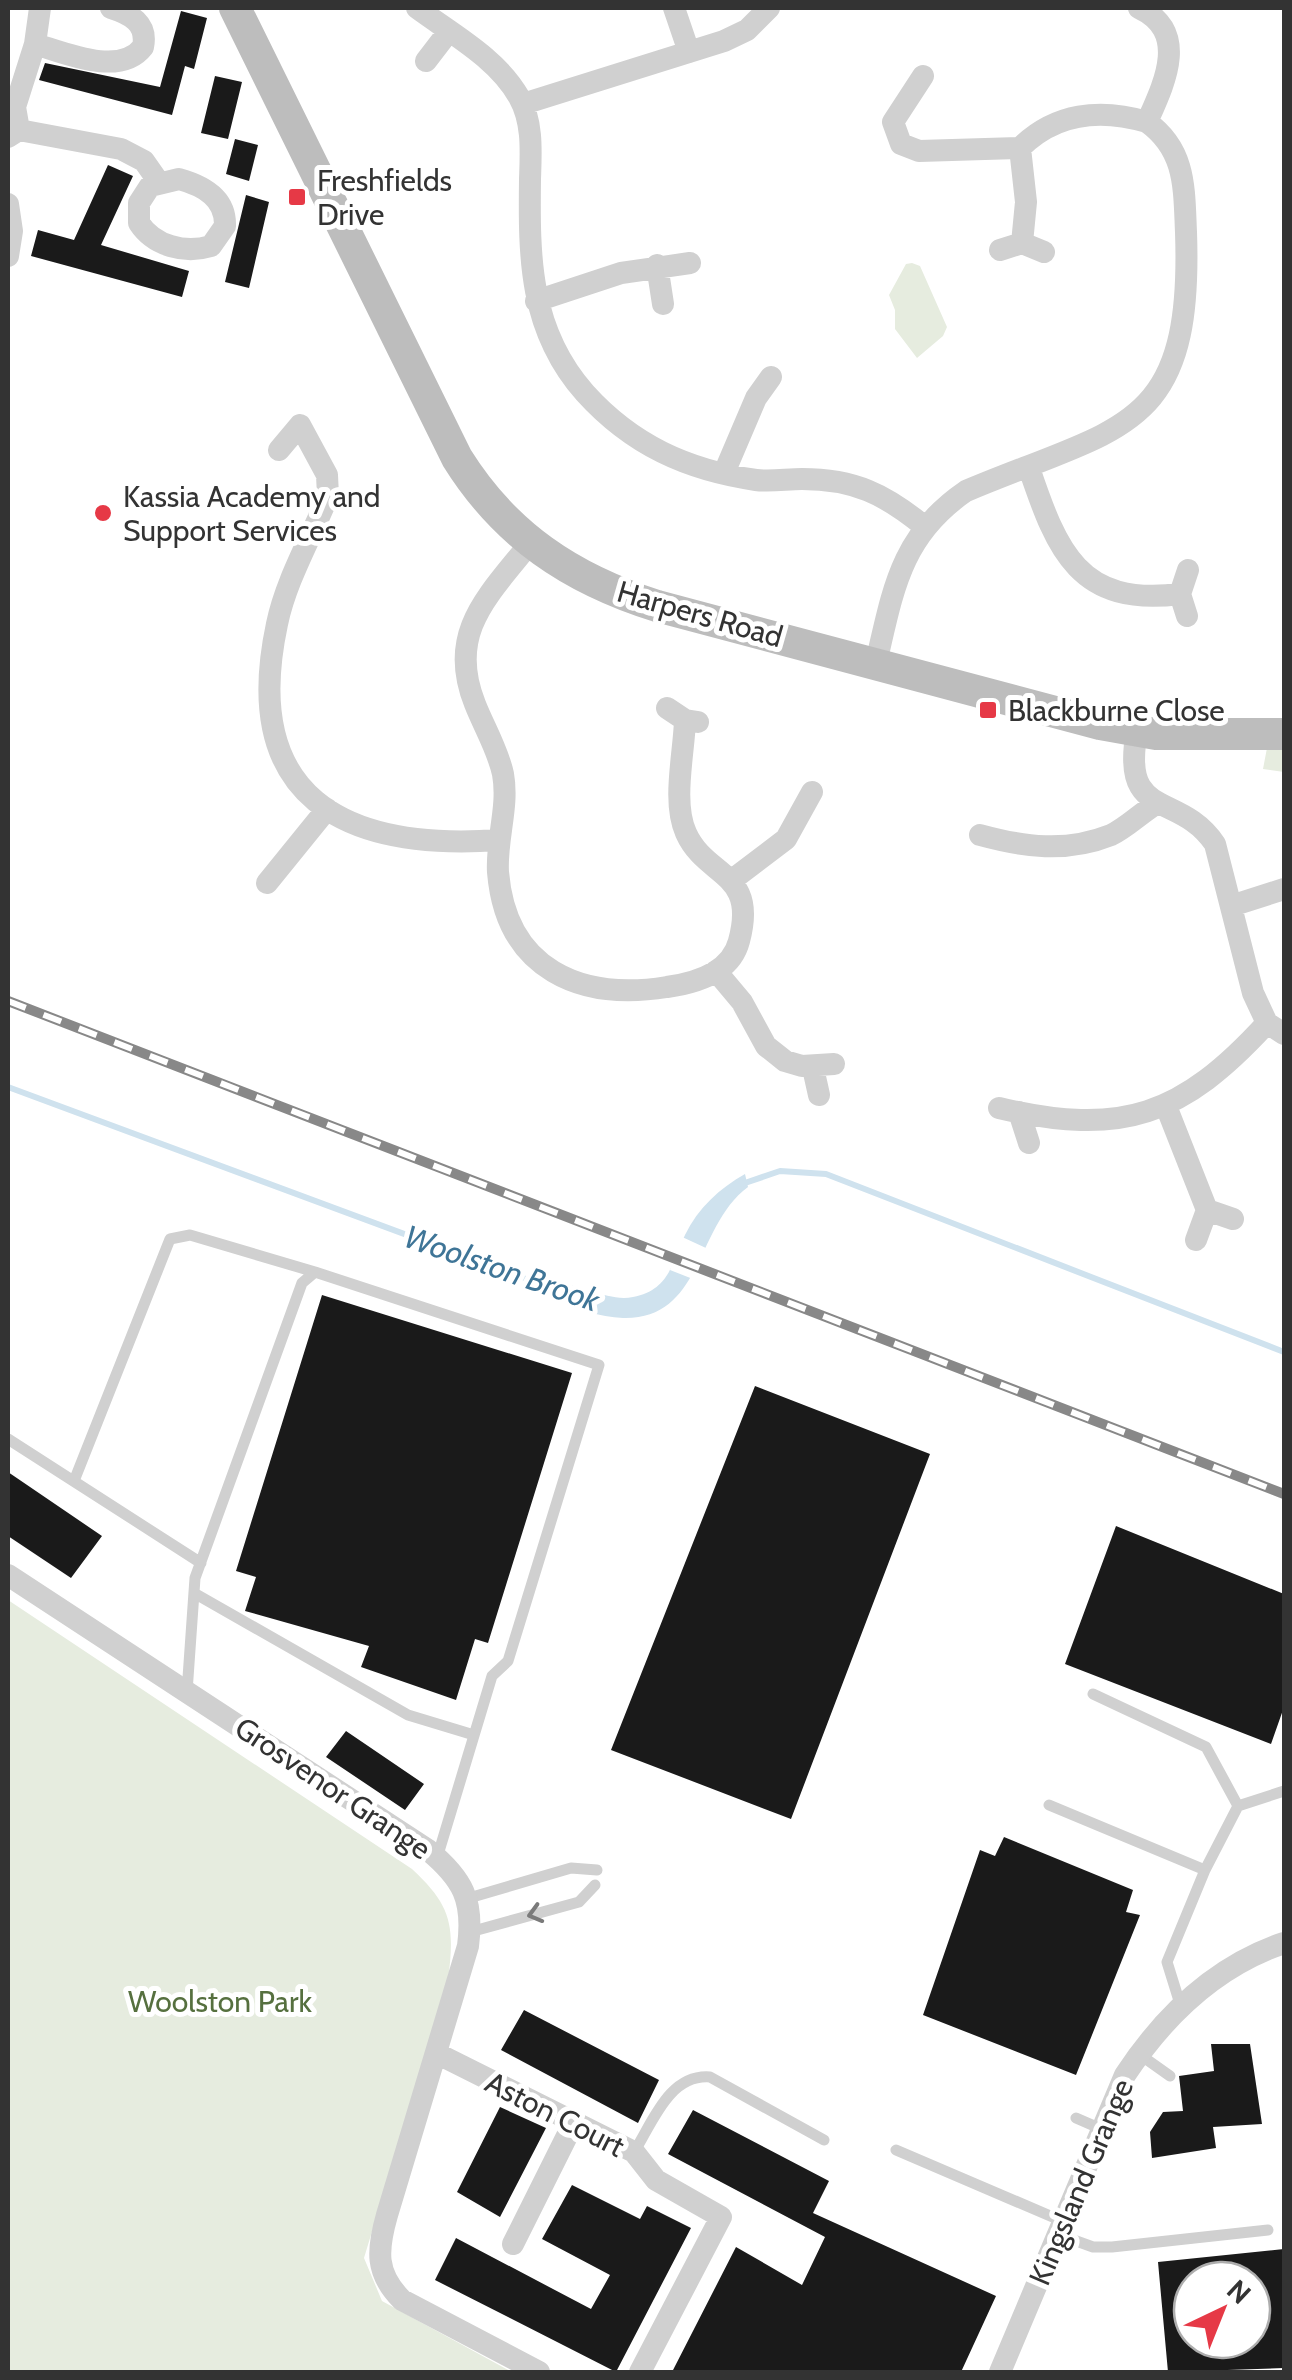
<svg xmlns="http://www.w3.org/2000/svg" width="1292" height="2380" font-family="Cabin,sans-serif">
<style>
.green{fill:#e6ecdf}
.water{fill:#cfe2ee}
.pier{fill:#fff}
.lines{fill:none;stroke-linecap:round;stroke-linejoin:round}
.stream{stroke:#cfe2ee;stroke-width:6}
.building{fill:#1a1a1a;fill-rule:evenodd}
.lane{stroke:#d0d0d0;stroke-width:11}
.street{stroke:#d0d0d0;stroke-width:22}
.secondary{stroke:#bdbdbd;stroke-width:32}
.rail-casing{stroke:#888;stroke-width:10}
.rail{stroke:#fff;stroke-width:6;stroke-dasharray:19;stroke-linecap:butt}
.oneway{stroke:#7a7a7a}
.poi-dot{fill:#e63946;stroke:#fff;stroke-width:4}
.labels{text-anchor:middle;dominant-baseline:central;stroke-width:10;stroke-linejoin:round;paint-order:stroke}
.poi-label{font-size:30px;fill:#333;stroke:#fff;text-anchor:start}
.street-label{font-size:30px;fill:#333;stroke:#fff}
.park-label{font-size:30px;fill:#56703f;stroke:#fff}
.water-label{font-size:32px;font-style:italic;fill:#3f7597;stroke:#fff}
</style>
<rect width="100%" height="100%" fill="#fff"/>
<path class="green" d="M912,263L920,266L947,327L943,336L917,358L895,329V310L889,295L906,264Z
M1267,748H1284V772L1263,769Z
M8,1600L412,1869C452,1906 455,1926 448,1980L364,2258L382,2301L512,2372H8Z"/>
<path class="water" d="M745,1174L748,1187C695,1226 703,1320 623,1318C599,1317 577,1310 558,1295L557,1284C584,1284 608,1302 633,1297C670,1290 672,1262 685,1235C698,1208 720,1188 745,1174Z"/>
<path class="pier" d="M680,1236L706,1248L698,1281L670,1270Z"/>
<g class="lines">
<path class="stream" d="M8,1087L566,1294
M742,1184L780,1171L826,1174L1284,1352"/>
</g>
<path class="building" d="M181,11L207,18L194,69L185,66L172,115L39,80L45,63L160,87Z
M215,76L242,82L228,139L201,133Z
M235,139L258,145L249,181L226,174Z
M108,165L133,176L101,245L189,271L182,297L31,256L38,230L74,240Z
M246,195L269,202L249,288L225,282Z
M322,1295L572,1373L488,1643L475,1639L456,1700L361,1667L369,1646L245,1611L256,1577L236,1571Z
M755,1386L930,1454L791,1819L611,1750Z
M8,1472L102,1536L71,1578L8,1536Z
M1116,1526L1284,1594V1707L1271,1744L1065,1664Z
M346,1731L424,1784L405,1810L326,1757Z
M1004,1837L1133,1890L1126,1912L1140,1915L1076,2075L923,2015L980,1850L995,1856Z
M524,2010L659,2080L638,2123L501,2050Z
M1211,2044H1250L1262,2124L1213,2127L1216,2148L1152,2158L1150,2132L1163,2112L1183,2111L1179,2076L1214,2071Z
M500,2107L546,2128L500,2217L457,2192Z
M693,2110L829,2181L813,2213L996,2296L961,2372H672L736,2247L802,2285L825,2237L668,2154Z
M572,2185L640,2219L647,2206L691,2228L616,2372L435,2280L456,2238L591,2309L610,2275L542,2239Z
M1284,2249V2368L1168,2372L1158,2262ZM1192,2280H1252V2340H1192Z"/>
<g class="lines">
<path class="lane" d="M8,1439L201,1563
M74,1481L170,1239L190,1235L315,1272
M194,1593L408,1715L474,1735
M187,1692L195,1578L302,1283L315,1272L599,1365L508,1661L492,1676L437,1858
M1093,1694L1206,1747L1238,1806L1205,1870
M1049,1805L1205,1870L1167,1962L1181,2007
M1238,1806L1284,1791
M469,1898L571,1868L597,1870
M470,1932L579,1902L595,1885
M1139,2054L1170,2076
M1076,2118L1099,2128
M896,2150L1062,2221
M634,2152C653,2122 669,2074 710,2077L824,2140
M1057,2234L1093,2247H1112L1268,2230"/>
<path class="street" d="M417,8C452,34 497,58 519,97C533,122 531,151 530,179C529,257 529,330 585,393C632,445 687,470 756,480C771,482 787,479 802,479C854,479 885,494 925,527
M674,8L689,52
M35,44C65,53 120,77 143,47C148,23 130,14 111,8
M426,61L449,31
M923,76L893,122L901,144L919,151L1020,148
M523,104L724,41L747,30L769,8
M19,130L121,149L144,161L158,181
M8,137L19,130L15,107L35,44L40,8
M179,179C204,186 226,198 225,226L211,246C185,254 154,246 139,223V203L150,186Z
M8,204L12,231L8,256
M1022,243L1026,202L1020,148C1055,113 1100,108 1147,122
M1000,250L1022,243L1044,252
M657,265L663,304
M536,301L621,273L690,263
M279,450L300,425L327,475L328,496C311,538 286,580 277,624C240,797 343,851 499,840
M1029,468C1057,551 1079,607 1180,594
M724,473L756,398L771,377
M530,543C489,595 446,632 475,704C484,727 498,750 503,774C509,807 496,839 498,872C506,970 581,1001 667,987C696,983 731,972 739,941C758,871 706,878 686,833C672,802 684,754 685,720
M1187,616L1180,594L1188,570
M876,663C893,591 900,536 966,491C1122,425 1193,433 1186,232C1184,188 1186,150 1147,122C1164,84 1190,32 1139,8
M667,708L685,720L698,722
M1137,731C1120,822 1179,790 1215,844L1253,993L1267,1023L1284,1034
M980,835C1024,847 1066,853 1111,835C1126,828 1141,813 1156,804
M732,880L786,839L812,792
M267,883L327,809
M1231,906L1284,889
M716,971L742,1002L766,1046L785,1061L802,1066L834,1064
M813,1068L819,1095
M1166,1106L1207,1210L1196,1240
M999,1108C1122,1137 1182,1116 1267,1023
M1019,1112L1029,1143
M1207,1210L1233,1219
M8,1575L428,1850C463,1879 474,1900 468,1946L387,2215C377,2250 375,2273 402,2300L539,2372
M436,2053L634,2152L656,2180L721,2217L640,2372
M513,2244L573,2124
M1000,2372L1125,2075C1164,2016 1216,1966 1284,1943"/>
<path class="secondary" d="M235,8L457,458C505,535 571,579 657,606L1100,724L1156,734H1284"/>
<defs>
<path id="rail" d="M8,1001L1284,1494"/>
</defs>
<use href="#rail" class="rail-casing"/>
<use href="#rail" class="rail"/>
</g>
<defs><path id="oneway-chevron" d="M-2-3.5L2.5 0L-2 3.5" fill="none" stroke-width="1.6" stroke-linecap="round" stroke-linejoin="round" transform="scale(2.5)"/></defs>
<use class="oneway" href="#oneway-chevron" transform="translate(535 1914) rotate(164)"/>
<g class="poi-dot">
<rect x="287" y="187" width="20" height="20" rx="5"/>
<circle cx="103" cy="513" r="10"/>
<rect x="978" y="700" width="20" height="20" rx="5"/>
</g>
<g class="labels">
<g class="poi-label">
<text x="317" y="180">Freshfields<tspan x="317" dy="34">Drive</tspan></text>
<text x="123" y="496">Kassia Academy and<tspan x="123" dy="34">Support Services</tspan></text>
<text x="1008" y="710">Blackburne Close</text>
</g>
<g class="street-label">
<text transform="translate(700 614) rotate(16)">Harpers Road</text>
<text transform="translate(333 1788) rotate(34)">Grosvenor Grange</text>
<text transform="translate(555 2114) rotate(27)">Aston Court</text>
<text transform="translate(1081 2182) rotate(-67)">Kingsland Grange</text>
</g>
<g class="park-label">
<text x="220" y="2001">Woolston Park</text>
</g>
<g class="water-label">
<text transform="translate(502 1268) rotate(19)">Woolston Brook</text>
</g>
</g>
<rect width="1292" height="2380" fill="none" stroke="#333333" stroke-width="20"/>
<g transform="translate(1222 2310) rotate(43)"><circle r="48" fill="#ffffff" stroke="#adadad" stroke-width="2.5"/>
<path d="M0-8L18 38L0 25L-18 38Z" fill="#e63946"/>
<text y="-15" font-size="28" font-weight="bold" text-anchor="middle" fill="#333333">N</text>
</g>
</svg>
